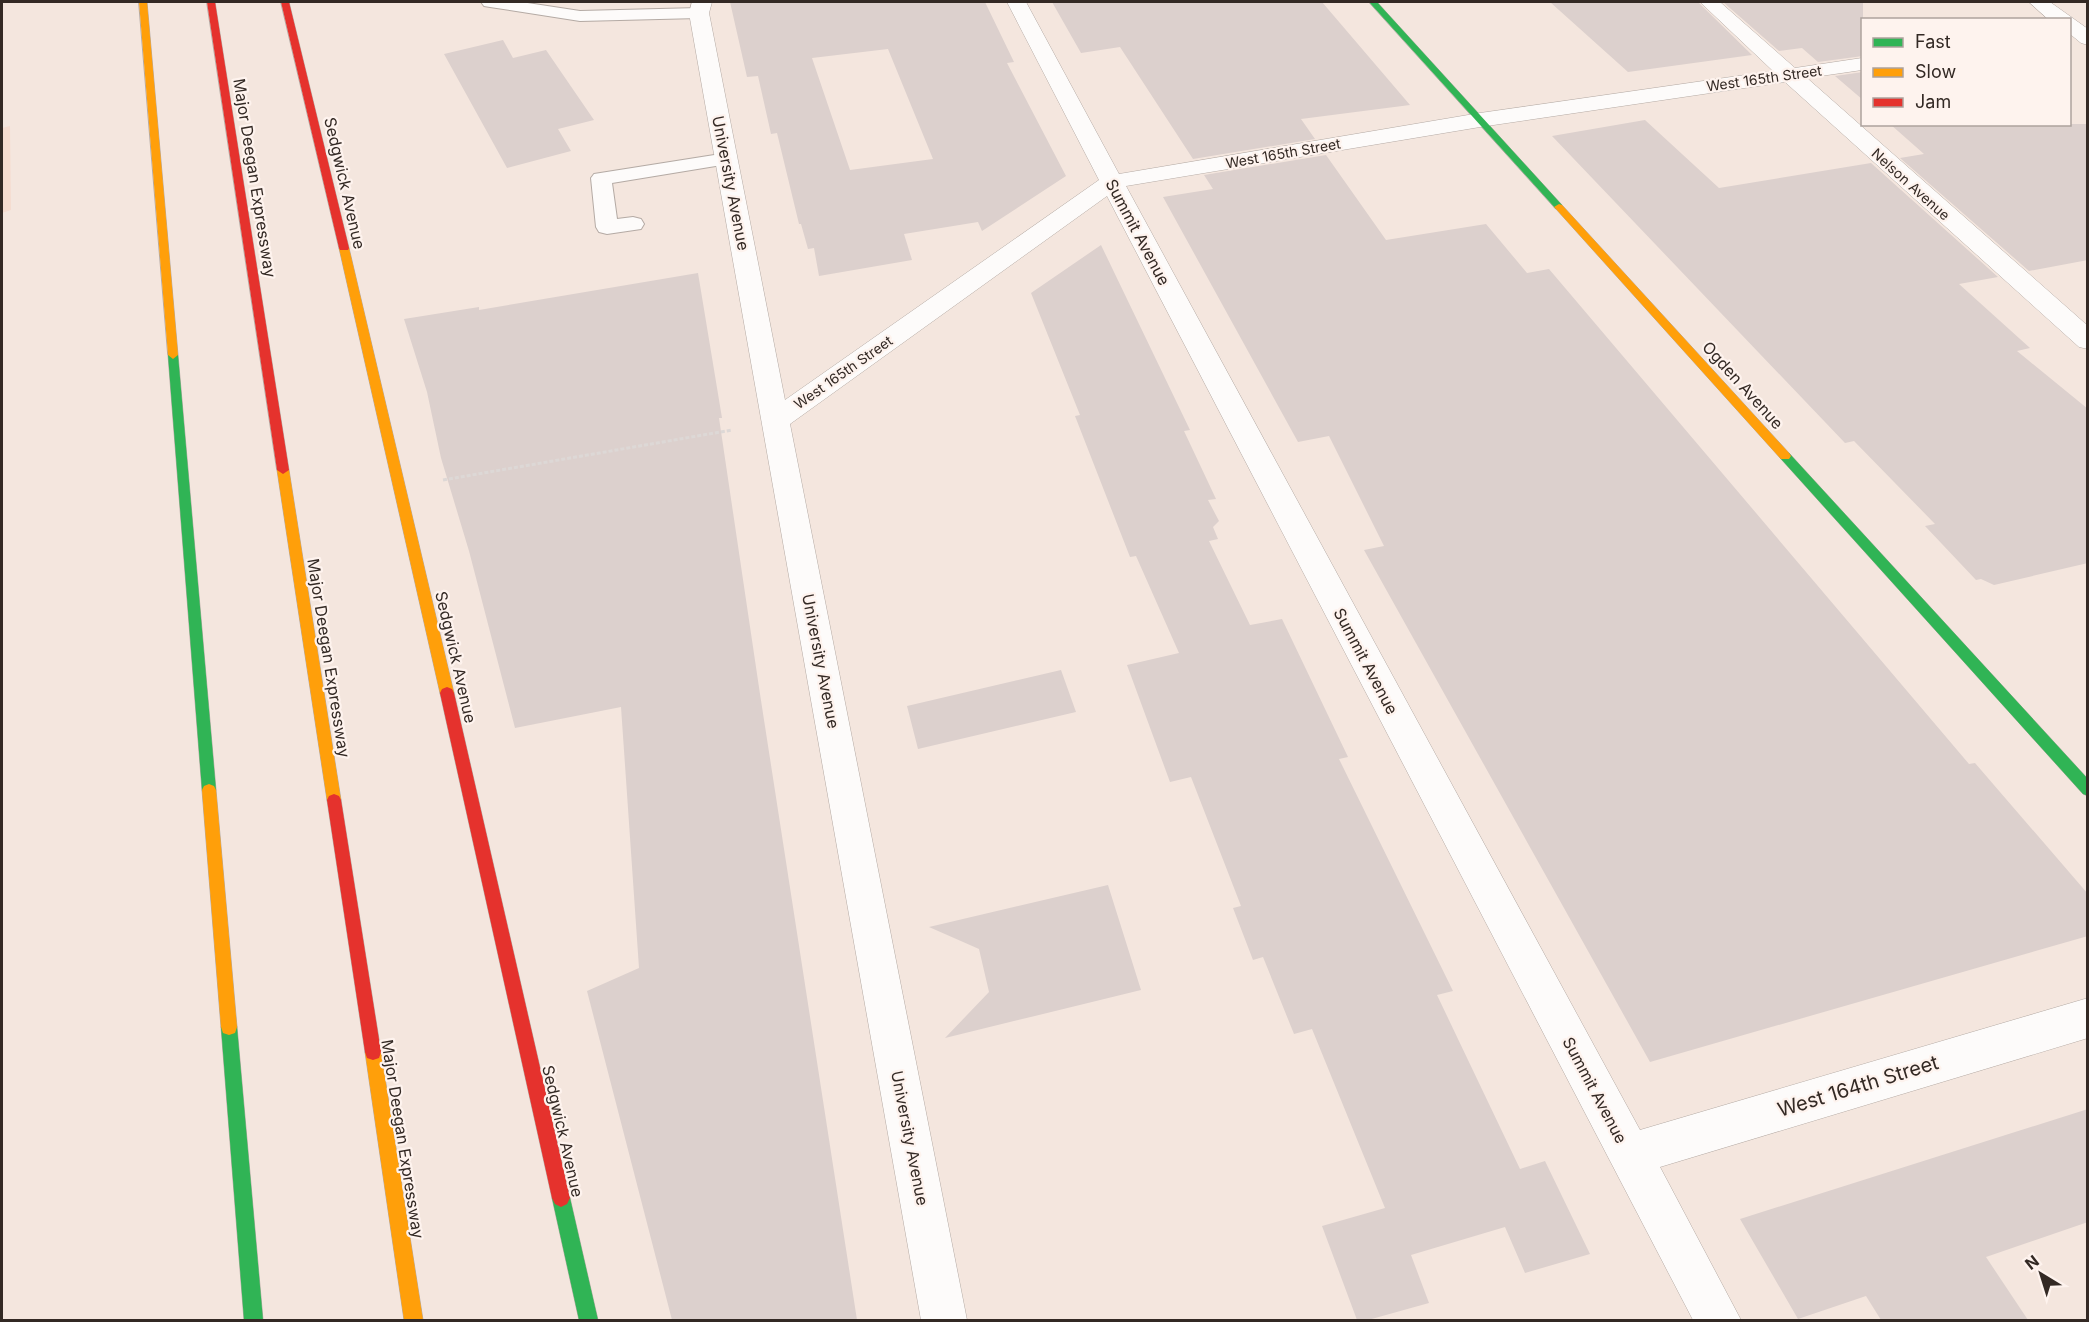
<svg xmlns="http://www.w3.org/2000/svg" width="2089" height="1322" font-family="Inter,sans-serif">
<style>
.built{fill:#f5dcd0}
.building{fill:#dcd0cd;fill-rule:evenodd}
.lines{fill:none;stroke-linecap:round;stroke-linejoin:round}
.lane-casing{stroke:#b4aaa4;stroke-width:2}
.street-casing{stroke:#b4aaa4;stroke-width:1}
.fast-casing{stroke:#b4aaa4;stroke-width:1}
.slow-casing{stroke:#b4aaa4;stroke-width:1}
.jam-casing{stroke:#b4aaa4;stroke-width:1}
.path{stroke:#ddd8d6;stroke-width:3;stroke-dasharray:4 2;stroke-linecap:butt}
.lane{fill:#fdfbfa;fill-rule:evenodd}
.street{fill:#fdfbfa;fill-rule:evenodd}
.fast{fill:#30b455;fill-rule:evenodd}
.slow{fill:#ff9f0a;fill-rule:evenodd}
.jam{fill:#e5322d;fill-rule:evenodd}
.labels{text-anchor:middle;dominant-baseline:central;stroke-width:4.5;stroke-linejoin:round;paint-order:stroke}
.far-street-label{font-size:14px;fill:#332924;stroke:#fef3ee}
.street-label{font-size:16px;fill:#332924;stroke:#fef3ee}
.near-street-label{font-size:20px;fill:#332924;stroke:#fef3ee}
</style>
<rect width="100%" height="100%" fill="#f4e6de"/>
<path class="built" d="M10,126L11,210L2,213V128Z"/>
<path class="building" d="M730,2H985L1014,62L1007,63L1066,176L982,231L978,222L904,234L912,260L819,276L814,248L808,249L801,224H799L777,133L771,134L758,76L747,77ZM888,49L933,159L850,170L812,58Z
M1052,2H1322L1410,105L1301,119L1315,139L1193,159L1120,47L1081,53Z
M1550,2H1698L1752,55L1628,72Z
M1723,2H1863V56L1818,62L1802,48L1779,51Z
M503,40L513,58L546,50L594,120L558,129L571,151L507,168L444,54Z
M1863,72V100L1835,76Z
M1645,120L1719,188L1871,163L1998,277L1959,284L2030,348L2017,351L2088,409V563L1994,585L1981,579L1976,580L1925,526L1935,524L1854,441L1845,443L1552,136Z
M1890,124H2088V260L2029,271L1900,158L1924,154Z
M1326,155L1386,240L1486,224L1527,273L1549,269L1969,764L1975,763L2088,894V936L1650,1062L1364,550L1384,546L1329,436L1298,442L1163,197L1213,189L1204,175Z
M1101,245L1190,430L1184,431L1216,499L1208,500L1219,521L1213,527L1218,539L1209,541L1250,625L1282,619L1348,757L1339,759L1453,991L1437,995L1520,1169L1545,1161L1590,1254L1525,1273L1505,1227L1411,1255L1429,1303L1368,1320H1357L1322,1226L1385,1208L1312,1029L1294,1034L1263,957L1253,960L1233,908L1241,906L1191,777L1170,782L1127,665L1179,653L1136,556L1130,557L1075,416L1080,415L1031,293Z
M698,273L722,418H719L760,694L857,1320H672L587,991L639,968L621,707L515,728L469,551L441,458L427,392L404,319L479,307V310Z
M1061,670L1076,712L918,749L907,706Z
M1108,885L1141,990L945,1038L989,992L979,949L929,927Z
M2088,1109V1222L1986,1257L2028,1320H1881L1866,1296L1798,1319L1740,1219Z"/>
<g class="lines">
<defs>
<path id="lane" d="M481,2H521L580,11L699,8L705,9L708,13L705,17L699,18L580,21L490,7L484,6Z
M727,153L734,155L737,159L734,163L612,183L617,219L633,217L641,219L644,224L641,229L607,234L599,232L596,227L591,178L594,174Z"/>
<path id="street" d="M692,2H712L709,13L785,400L1099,180L1007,2H1026L1119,174L1480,113L1773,71L1700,2H1720L1795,68L1862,58V70L1807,78L2088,326V349L2079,347L1785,82L1480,127L1126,186L1640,1130L2088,998V1038L1660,1167L1741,1320H1693L1107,196L790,424L967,1320H921L689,13Z
M2029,2H2050L2088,29V45L2081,43L2070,34V20H2049Z"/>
<path id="fast" d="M1369,2H1377L1562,205V209H1556Z
M173,351L178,355L216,790L214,794L209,796L204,794L202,790L168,355Z
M1785,452L1789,453L2088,779V796L2083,794L1781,459L1779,456L1781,453Z
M229,1019L235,1021L237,1027L263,1320H244L221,1027L223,1021Z
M561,1189L567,1192L570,1198L598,1320H579L552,1198L555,1192Z"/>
<path id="slow" d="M139,2H147L178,355L173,359L168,355Z
M1559,204L1562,205L1789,453L1791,456L1789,459H1781L1556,209L1554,207Z
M344,245L349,248L454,693L452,697H442L440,693L339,248Z
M283,466L289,470L341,800L339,804L334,806L329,804L327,800L277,470Z
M209,784L214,786L216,790L237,1027L235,1033L229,1035L223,1033L221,1027L202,790L204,786Z
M373,1044L379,1046L381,1052L423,1320H404L365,1052L367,1046Z"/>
<path id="jam" d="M207,2H215L289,470L283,474L277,470Z
M281,2H289L349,248L348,250H340L339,248Z
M447,687L452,689L454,693L570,1198L567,1204L561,1207L555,1204L552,1198L440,693L442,689Z
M334,794L339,796L341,800L381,1052L379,1058L373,1060L367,1058L365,1052L327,800L329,796Z"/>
</defs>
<use href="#lane" class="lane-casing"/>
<use href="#street" class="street-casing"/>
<use href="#fast" class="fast-casing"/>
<use href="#slow" class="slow-casing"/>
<use href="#jam" class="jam-casing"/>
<path class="path" d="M443,480L732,430"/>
<use href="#lane" class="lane"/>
<use href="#street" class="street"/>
<use href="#fast" class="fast"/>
<use href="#slow" class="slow"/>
<use href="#jam" class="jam"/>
</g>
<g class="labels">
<g class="far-street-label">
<text transform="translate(1764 78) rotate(-8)">West 165th Street</text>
<text transform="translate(1283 153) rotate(-10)">West 165th Street</text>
<text transform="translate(1911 184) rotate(42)">Nelson Avenue</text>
<text transform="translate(843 372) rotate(-35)">West 165th Street</text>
</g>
<g class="street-label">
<text transform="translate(255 178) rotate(81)">Major Deegan Expressway</text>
<text transform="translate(345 183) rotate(77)">Sedgwick Avenue</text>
<text transform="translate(731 183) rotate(79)">University Avenue</text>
<text transform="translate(1138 232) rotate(62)">Summit Avenue</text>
<text transform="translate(1743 385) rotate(48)">Ogden Avenue</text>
<text transform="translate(456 657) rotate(77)">Sedgwick Avenue</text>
<text transform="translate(329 658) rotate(81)">Major Deegan Expressway</text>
<text transform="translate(821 661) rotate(79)">University Avenue</text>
<text transform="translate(1366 661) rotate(62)">Summit Avenue</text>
<text transform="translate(1595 1090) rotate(62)">Summit Avenue</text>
<text transform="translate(563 1131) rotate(77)">Sedgwick Avenue</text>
<text transform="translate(910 1138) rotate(79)">University Avenue</text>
<text transform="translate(403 1139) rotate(81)">Major Deegan Expressway</text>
</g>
<g class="near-street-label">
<text transform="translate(1858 1086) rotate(-17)">West 164th Street</text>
</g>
</g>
<rect width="2089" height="1322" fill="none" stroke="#332924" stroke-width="6"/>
<rect x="1861" y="18" width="210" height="108" fill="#fef3ee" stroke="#ada29d" stroke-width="1.5"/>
<rect x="1873" y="38" width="30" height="9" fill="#30b455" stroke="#ada29d" stroke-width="1.5"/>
<text x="1915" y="48" font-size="18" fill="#332924">Fast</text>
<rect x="1873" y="68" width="30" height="9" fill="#ff9f0a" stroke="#ada29d" stroke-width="1.5"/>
<text x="1915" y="78" font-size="18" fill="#332924">Slow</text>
<rect x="1873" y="98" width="30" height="9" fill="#e5322d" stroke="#ada29d" stroke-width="1.5"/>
<text x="1915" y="108" font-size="18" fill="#332924">Jam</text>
<g transform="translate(2041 1274) rotate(322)" stroke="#fef3ee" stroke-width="4.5" paint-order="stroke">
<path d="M0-4.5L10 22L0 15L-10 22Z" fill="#332924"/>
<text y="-9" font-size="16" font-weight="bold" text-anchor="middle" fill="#332924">N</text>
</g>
</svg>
